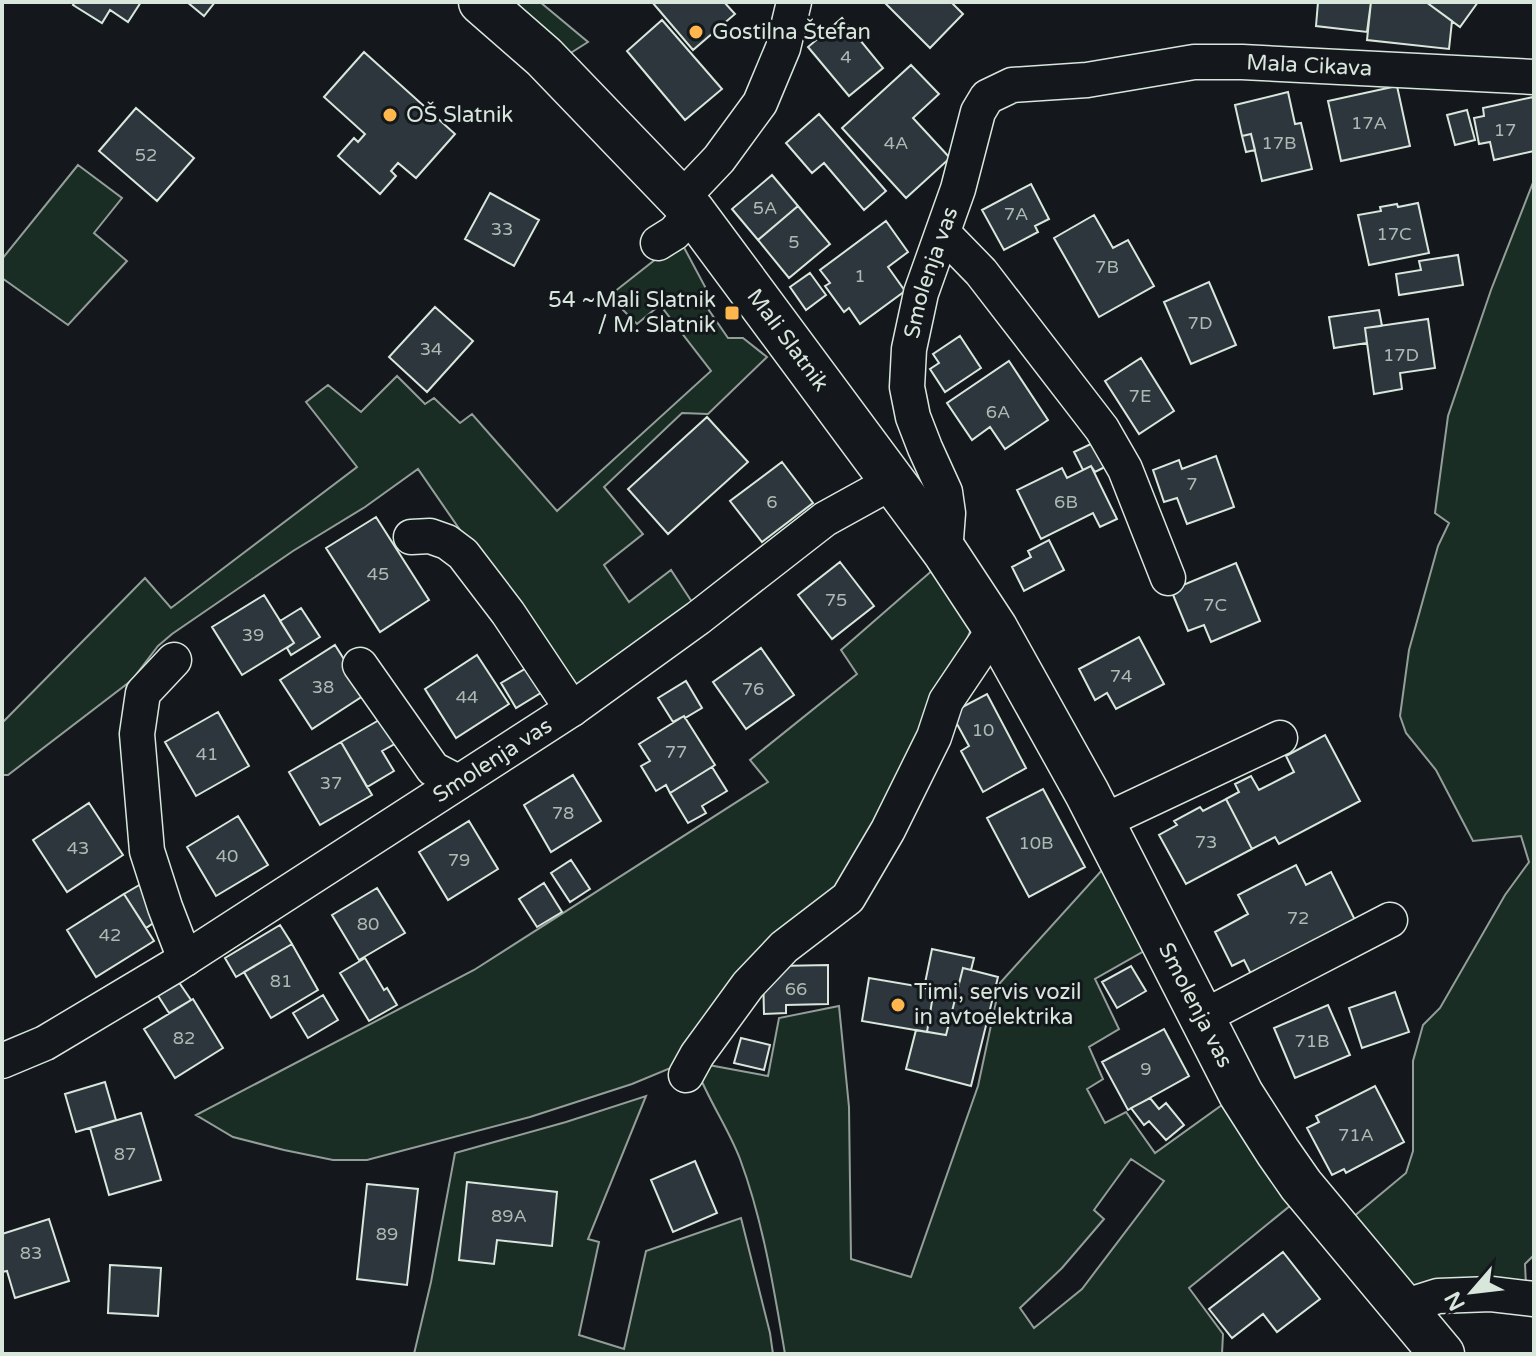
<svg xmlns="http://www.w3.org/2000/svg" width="1536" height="1356" font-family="'Varela Round',sans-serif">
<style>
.green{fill:#1a2d24;stroke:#939e99;stroke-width:2;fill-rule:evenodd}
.building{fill:#2c363c;stroke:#d8e6dc;stroke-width:2}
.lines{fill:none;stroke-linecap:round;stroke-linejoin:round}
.minor-casing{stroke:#d8e6dc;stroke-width:37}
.major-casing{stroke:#d8e6dc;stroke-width:47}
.minor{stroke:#14181c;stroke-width:34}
.major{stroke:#14181c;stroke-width:44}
.poi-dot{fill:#ffb74d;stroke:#14181c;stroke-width:3}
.labels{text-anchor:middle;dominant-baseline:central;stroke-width:6;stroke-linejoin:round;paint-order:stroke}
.number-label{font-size:18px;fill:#adbab4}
.poi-label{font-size:22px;fill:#d8e6dc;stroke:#14181c;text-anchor:start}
.street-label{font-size:22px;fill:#d8e6dc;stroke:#14181c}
</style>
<rect width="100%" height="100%" fill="#14181c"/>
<path class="green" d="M515,2H540L588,42L569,54Z
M78,165L122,198L94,233L127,261L68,325L2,278V259Z
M1534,180V1255L1525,1264L1526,1286L1412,1294L1352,1218L1406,1173L1413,1151V1061L1423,1025L1440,1008L1505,895L1529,862L1521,836L1473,841L1436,770L1406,733L1400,716L1409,650L1438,546L1449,523L1435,513L1448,416L1491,290Z
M680,240L710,296L704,303L728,338H743L767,357L708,414L682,413L604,487L643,534L604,565L629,602L671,570L692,602L581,691L489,572L418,469L365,507L293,551L172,634L158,646L132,680L8,775H2V723L145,578L171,608L357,467L306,402L328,385L361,412L397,376L425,404L434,398L460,423L472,414L557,511L711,371L660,305L637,324L609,296Z
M935,568L971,629L958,662L839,889L678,1065L632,1084L530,1117L367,1160H333L284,1150L233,1137L196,1115L474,970L768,782L750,760L857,674L841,650Z
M1103,869L1144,951L1095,979L1119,1029L1089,1047L1103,1079L1087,1089L1105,1123L1126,1112L1155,1153L1222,1105L1256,1158L1291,1205L1189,1288L1223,1334L1222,1354H785C774,1289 763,1221 740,1159C729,1130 711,1104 699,1075L703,1064L768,1076L779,1018L839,1006L849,1107L851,1259L911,1277L978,1086L1000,983ZM1131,1159L1164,1181L1082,1289L1034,1328L1020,1308L1062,1268L1104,1219L1094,1210Z
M646,1096L588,1239L599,1242L579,1335L624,1349L646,1251L741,1218L770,1333L773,1354H414L431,1282L455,1153L566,1122Z"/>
<path class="building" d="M75,2H141L128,22L110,10L102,23L73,5Z
M187,2H215L204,16Z
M652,2H724L735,14L693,50Z
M884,2H951L963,14L930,48Z
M1318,2H1371L1367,32L1316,26Z
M1371,2H1426L1452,21L1449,49L1367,40Z
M1426,2H1478L1460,27Z
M842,18L883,68L849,96L808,47Z
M662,20L722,89L685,120L627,51Z
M364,52L455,134L416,178L398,163L391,171L396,176L380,194L338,156L354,138L358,142L365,134L324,97Z
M911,65L939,94L913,118L950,158L906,198L842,128Z
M1397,86L1410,146L1341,161L1328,101Z
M1288,92L1295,124L1301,123L1312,169L1262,181L1251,134L1242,136L1235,105Z
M1533,97L1534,151L1494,160L1490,142L1479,144L1474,118L1484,116L1483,108Z
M136,108L194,158L157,201L99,151Z
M1467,110L1475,140L1455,145L1447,115Z
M819,114L886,191L864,210L824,163L812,173L786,143Z
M1251,134L1255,150L1246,152L1242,136Z
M772,175L798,206L758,240L732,209Z
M1031,184L1049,219L1035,226L1038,232L1004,250L982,210Z
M490,193L539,220L514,266L465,239Z
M1418,203L1429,253L1369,265L1358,215L1381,211L1380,207L1397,204L1398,207Z
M798,206L830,244L789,278L758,240Z
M1094,215L1113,248L1128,240L1154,286L1099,317L1054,238Z
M886,221L908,252L888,267L905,291L860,324L849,308L844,312L825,286L830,283L820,270Z
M1458,255L1463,285L1399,295L1396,274L1421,270L1419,261Z
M810,273L826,295L806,310L790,287Z
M1209,282L1236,345L1191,364L1164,302Z
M435,307L473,341L427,392L389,357Z
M1379,310L1382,326L1365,328L1367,343L1334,348L1329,317Z
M1428,319L1435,368L1400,373L1402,389L1374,394L1365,328Z
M960,336L981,368L945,392L930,369L939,363L933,354Z
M1141,358L1174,411L1139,434L1105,381Z
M1009,361L1048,420L1005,449L990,427L972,440L947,403Z
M707,417L748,462L668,534L628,489Z
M1097,441L1109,465L1095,472L1091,466L1083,470L1074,452Z
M1216,456L1234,507L1187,524L1177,498L1164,502L1153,470L1179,460L1182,469Z
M782,462L813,503L762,542L730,501Z
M1091,466L1117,519L1100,527L1093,513L1041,539L1017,490L1062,468L1067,478Z
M376,517L429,600L380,632L326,548Z
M1049,540L1064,570L1024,591L1012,567L1031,557L1028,551Z
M840,562L874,606L832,639L798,595Z
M1236,563L1260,621L1211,642L1204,625L1188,631L1171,590Z
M264,595L294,643L242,675L212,627Z
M301,608L320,637L291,655L287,648L294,643L280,621Z
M1139,637L1164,684L1116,709L1107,693L1095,700L1079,669Z
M335,645L366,694L312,729L280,680Z
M761,648L794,695L746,729L713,682Z
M477,655L509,704L456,738L425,689Z
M530,666L544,691L516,708L501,683Z
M686,681L702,708L685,718L684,716L673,722L658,698Z
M987,694L1026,768L983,792L961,751L969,746L951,713Z
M218,712L249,766L196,796L165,742Z
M386,716L400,741L382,751L394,771L367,787L341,742Z
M684,716L715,765L670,793L666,785L656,791L641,766L650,761L639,744Z
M1325,735L1360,801L1279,844L1275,837L1252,849L1226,799L1239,792L1235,784L1251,776L1259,790L1294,772L1286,756Z
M341,742L372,795L320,825L289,772Z
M712,767L727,791L702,806L706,813L688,823L670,793Z
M573,775L601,821L551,852L524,805Z
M1043,789L1085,867L1029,897L987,818Z
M1226,799L1252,849L1186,884L1159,835L1177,825L1174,821L1200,807L1203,811Z
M89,803L123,855L67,892L33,840Z
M238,816L268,865L216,896L187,847Z
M469,821L498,869L448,900L419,852Z
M571,860L590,889L570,902L551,873Z
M1296,865L1306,885L1331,872L1356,922L1252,976L1244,960L1232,966L1215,932L1248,914L1238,895Z
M544,883L562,912L537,927L519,899Z
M141,884L162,917L146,928L124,894Z
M377,888L405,933L359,960L332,915Z
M124,894L154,941L96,977L67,930Z
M280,925L292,944L236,977L225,958Z
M292,944L318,990L271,1018L244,972Z
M932,949L974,958L971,970L963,968L946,1035L927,1032L934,989L924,988Z
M365,958L384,990L387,988L397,1005L369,1021L340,973Z
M828,965V1004L786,1005V1013L764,1014L763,973L778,966Z
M1131,966L1146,991L1117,1008L1102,982Z
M963,968L998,977L971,1086L906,1069L916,1030L946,1035Z
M176,978L191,1000L169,1013L155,991Z
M869,978L934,989L927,1032L862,1021Z
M1395,992L1409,1032L1362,1048L1349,1008Z
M323,995L338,1020L308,1038L293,1013Z
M193,999L223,1048L175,1078L144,1029Z
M1328,1005L1350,1055L1295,1078L1274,1028Z
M1164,1029L1189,1076L1128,1110L1102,1062Z
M741,1038L770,1045L764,1070L734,1063Z
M105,1082L116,1120L76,1132L65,1094Z
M1375,1086L1404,1142L1346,1173L1344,1169L1332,1175L1307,1128L1319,1122L1316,1116Z
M1150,1098L1159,1109L1166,1103L1184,1125L1166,1140L1149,1121L1144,1125L1131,1108Z
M141,1113L161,1180L109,1195L90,1128Z
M695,1161L717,1213L673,1232L651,1180Z
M467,1182L557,1192L552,1246L497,1240L494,1264L459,1260Z
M367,1184L418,1189L407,1285L357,1279Z
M49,1219L69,1281L15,1298L7,1271L2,1272V1234Z
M1283,1252L1320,1299L1277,1332L1263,1314L1232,1338L1209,1309Z
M110,1265L161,1268L158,1316L108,1313Z"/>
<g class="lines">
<defs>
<g id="minor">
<path d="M682,198L719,159L760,103L783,48L794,2"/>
<path d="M943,233L981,272L1102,429L1125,469L1168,578"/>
<path d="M658,243L674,233L693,212"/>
<path d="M411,537L430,536L447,542L463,554L508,613L572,709"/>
<path id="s1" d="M945,552L948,513L945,492L925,448L913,417L907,387L909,349L921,293L958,189L978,112L987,97L1012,85L1087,80L1194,62H1242L1534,77"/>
<path d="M174,660L143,693L137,734L147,851L165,907L185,959"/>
<path d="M360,665L433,769L458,782"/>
<path d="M1102,822L1280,738"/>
<path d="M1203,1017L1390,920"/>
<path id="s2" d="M2,1061L45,1043L174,966L572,709L698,618L825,519L894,481"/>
<path d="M686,1075L697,1055L748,985L784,947L848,898L888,830L934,737L946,701L995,628"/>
<path d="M1403,1307L1438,1296L1491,1294L1534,1299"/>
</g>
<g id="major">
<path id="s3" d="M481,2L544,57L693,212L945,552L995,628L1087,793L1241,1094L1278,1152L1301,1185L1442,1354"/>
</g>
</defs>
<use href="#minor" class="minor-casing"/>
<use href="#major" class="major-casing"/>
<use href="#minor" class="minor"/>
<use href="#major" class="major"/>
</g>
<g class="poi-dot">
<circle cx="696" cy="32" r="8"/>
<circle cx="390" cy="115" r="8"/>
<rect x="724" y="305" width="16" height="16" rx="4"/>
<circle cx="898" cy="1005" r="8"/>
</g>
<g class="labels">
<g class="number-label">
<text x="846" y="57">4</text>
<text x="1369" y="123">17A</text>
<text x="1505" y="130">17</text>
<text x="896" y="143">4A</text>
<text x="1279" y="143">17B</text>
<text x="146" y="155">52</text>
<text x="765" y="208">5A</text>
<text x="1016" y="214">7A</text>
<text x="502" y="229">33</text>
<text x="1394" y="234">17C</text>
<text x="794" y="242">5</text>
<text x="1107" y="267">7B</text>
<text x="860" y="276">1</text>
<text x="1200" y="323">7D</text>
<text x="431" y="349">34</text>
<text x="1401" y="355">17D</text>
<text x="1140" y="396">7E</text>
<text x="998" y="412">6A</text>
<text x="1192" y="484">7</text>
<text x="772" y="502">6</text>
<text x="1066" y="502">6B</text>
<text x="378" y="574">45</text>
<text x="836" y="600">75</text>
<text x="1215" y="605">7C</text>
<text x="253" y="635">39</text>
<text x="1121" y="676">74</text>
<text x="323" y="687">38</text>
<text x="753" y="689">76</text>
<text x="467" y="697">44</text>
<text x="983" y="730">10</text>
<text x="676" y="752">77</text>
<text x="207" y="754">41</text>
<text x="331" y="783">37</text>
<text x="563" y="813">78</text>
<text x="1206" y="842">73</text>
<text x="1036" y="843">10B</text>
<text x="78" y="848">43</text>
<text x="227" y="856">40</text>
<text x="459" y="860">79</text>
<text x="1298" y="918">72</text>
<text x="368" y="924">80</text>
<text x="110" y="935">42</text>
<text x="281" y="981">81</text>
<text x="796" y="989">66</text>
<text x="184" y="1038">82</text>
<text x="1312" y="1041">71B</text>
<text x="1146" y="1069">9</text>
<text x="1356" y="1135">71A</text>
<text x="125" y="1154">87</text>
<text x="509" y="1216">89A</text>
<text x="387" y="1234">89</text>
<text x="31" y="1253">83</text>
</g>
<g class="poi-label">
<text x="712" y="32">Gostilna Štefan</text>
<text x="406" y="115">OŠ Slatnik</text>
<text x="716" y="300" text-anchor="end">54 ~Mali Slatnik<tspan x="716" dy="25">/ M. Slatnik</tspan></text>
<text x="914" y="992">Timi, servis vozil<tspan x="914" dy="25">in avtoelektrika</tspan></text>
</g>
<g class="street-label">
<text stroke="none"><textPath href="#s1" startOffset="802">Mala Cikava</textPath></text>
<text stroke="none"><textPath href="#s1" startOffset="290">Smolenja vas</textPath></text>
<text stroke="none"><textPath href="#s3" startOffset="458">Mali Slatnik</textPath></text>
<text stroke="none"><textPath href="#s2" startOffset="576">Smolenja vas</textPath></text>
<text stroke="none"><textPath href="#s3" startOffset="1240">Smolenja vas</textPath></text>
</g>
</g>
<rect width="1536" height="1356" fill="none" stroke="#d8e6dc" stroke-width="8"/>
<g transform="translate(1472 1292) rotate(242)" stroke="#14181c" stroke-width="6" paint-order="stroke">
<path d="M0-6L14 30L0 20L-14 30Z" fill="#d8e6dc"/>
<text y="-12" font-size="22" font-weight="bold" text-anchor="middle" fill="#d8e6dc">N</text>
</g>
</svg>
